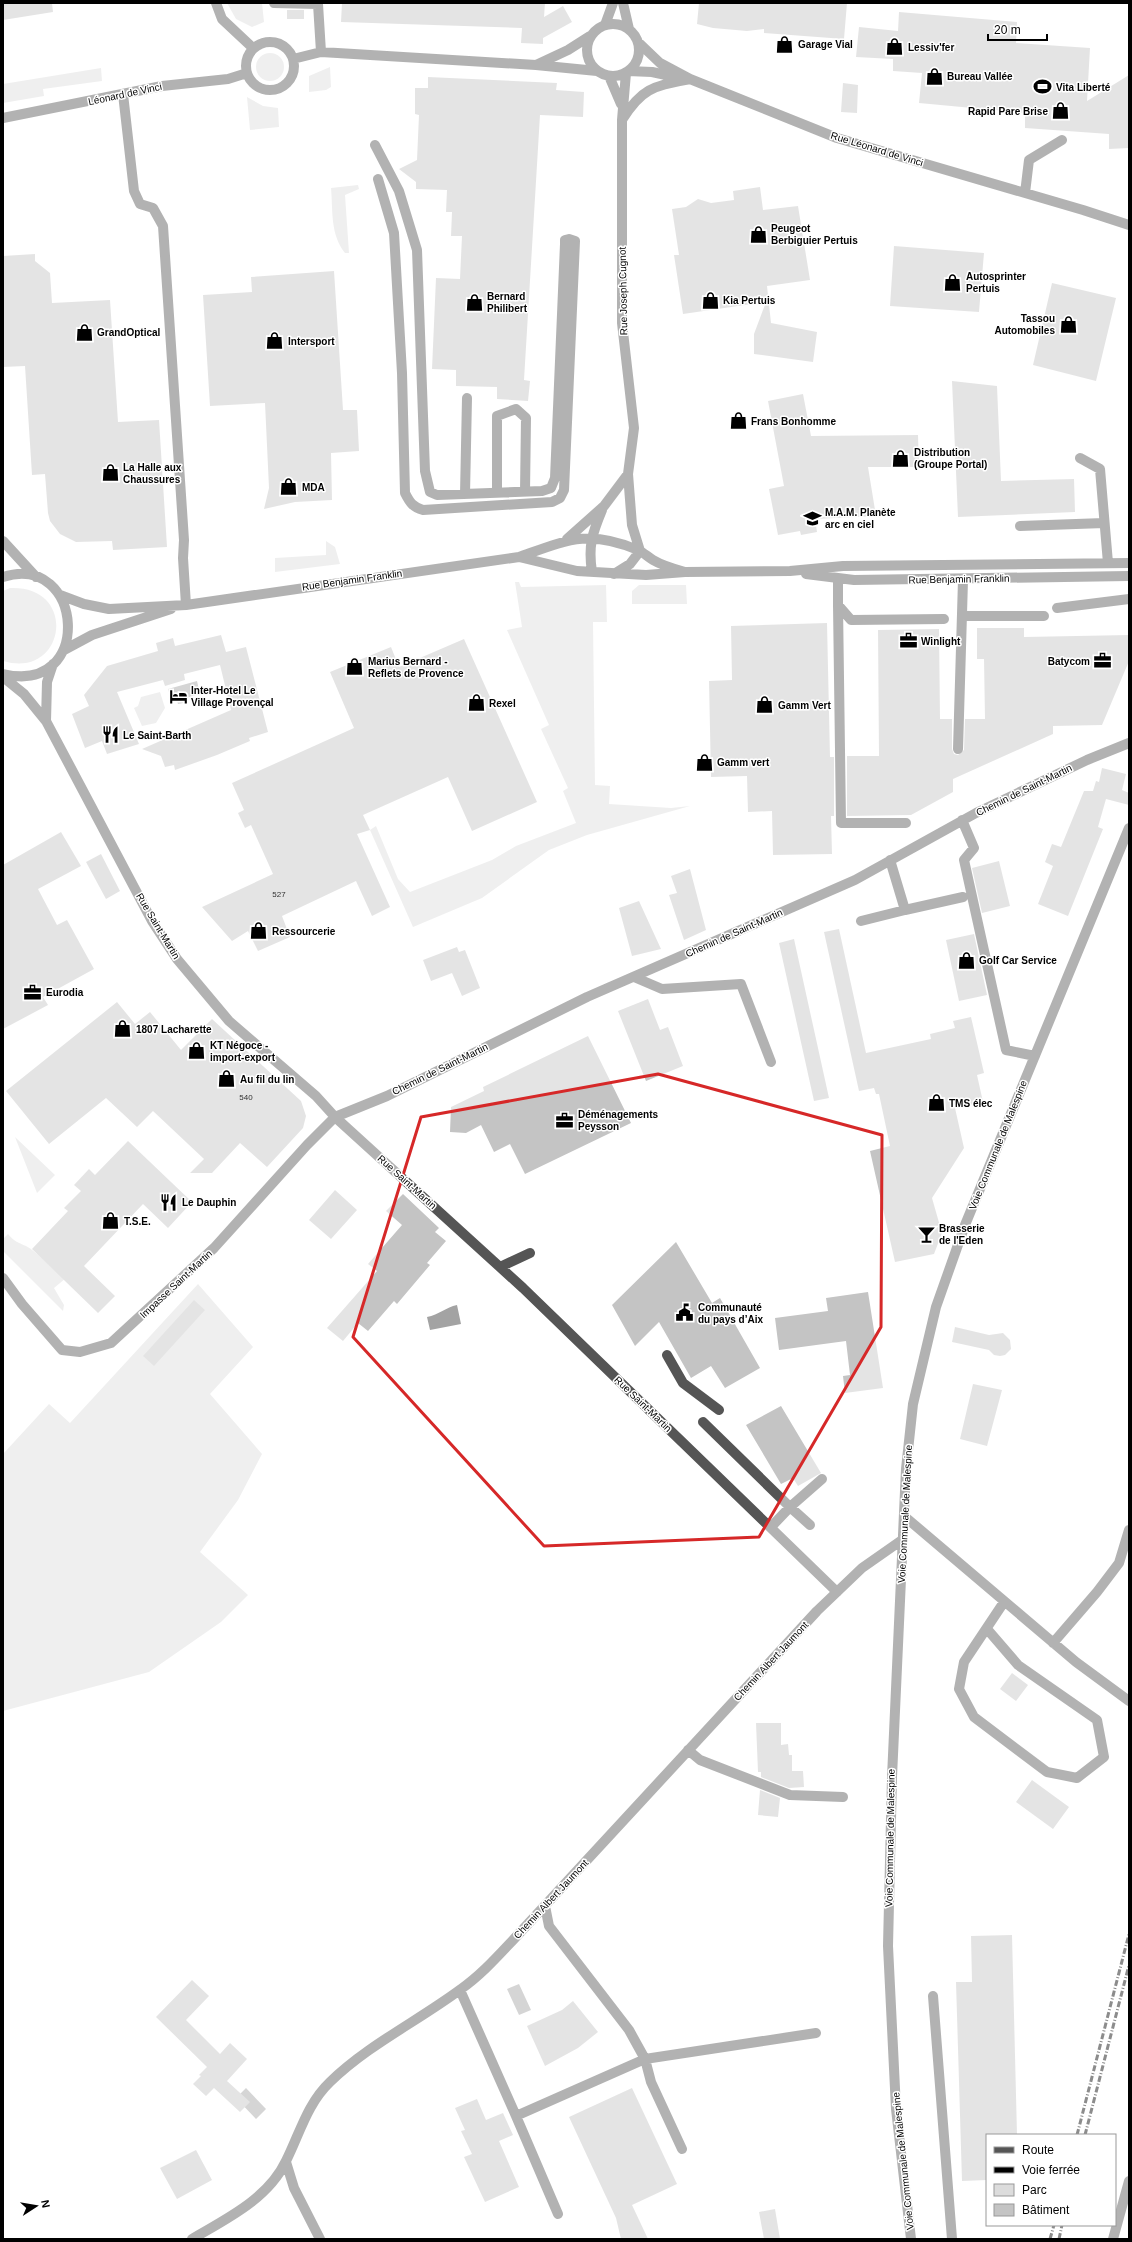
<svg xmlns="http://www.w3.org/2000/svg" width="1132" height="2242" font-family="Helvetica,sans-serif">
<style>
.green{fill:#dcdcdc}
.water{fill:#a3a3a3}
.building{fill:#c4c4c4}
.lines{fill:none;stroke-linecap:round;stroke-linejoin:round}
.minor{stroke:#555;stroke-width:10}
.rail{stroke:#000;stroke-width:3;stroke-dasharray:6 2 1 2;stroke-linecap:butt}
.marked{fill:none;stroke:#d62828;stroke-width:3;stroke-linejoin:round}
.labels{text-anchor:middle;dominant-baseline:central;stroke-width:3;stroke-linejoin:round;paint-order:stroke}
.number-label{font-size:8px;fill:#313131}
.poi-label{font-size:10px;font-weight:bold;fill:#000;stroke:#fff;text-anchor:start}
.street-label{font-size:10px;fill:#000;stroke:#fff}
</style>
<rect width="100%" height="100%" fill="#fff"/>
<path class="green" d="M227,3H262L264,22L252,27L236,19Z
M256 67a14 14 0 1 1 28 0a14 14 0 1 1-28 0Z
M330,67L331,87L326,90L309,92V76Z
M101,68L102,81L43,89L44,96L3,103V84Z
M247,97L263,106L278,108L279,127L250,130Z
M358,185L359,189L345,195L349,253H345C330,234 333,211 331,188Z
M326,541L335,547L340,564L275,572V558L326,555Z
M515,582H519L521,587L606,585L607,622H593L595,785L610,786L609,804L671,808L690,806L587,835L549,850L482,898L413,927L370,830L376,826L398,879L410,892L492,860L516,846L576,823L563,791L568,788L541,729L549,725L507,630L522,627Z
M639,585H686L687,604H632V591Z
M10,588C79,585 66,680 3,661V591Z
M160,692L165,708L156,723L142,726L134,708L138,706L141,697Z
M15,1137L55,1175L37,1193Z
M8,1234C15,1242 17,1242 26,1246C40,1254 51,1269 66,1278L54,1288L64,1305L63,1311L3,1251V1239Z
M198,1284L253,1347L210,1394L262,1454L238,1500L200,1552L248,1595L221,1622L149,1672L3,1711V1454L49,1404L70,1423Z"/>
<path class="water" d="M197,681L200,694L182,699L183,703L178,704L177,701L172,702L168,689Z
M457,1305L461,1324L430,1330L427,1317C439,1315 446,1307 457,1305Z
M519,1984L531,2010L519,2015L507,1989Z
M246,2088L266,2109L256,2119L236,2098Z"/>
<path class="building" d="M3,3H52L53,12L3,20Z
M342,3H545L544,17L563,6L572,22L543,38V44L521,43L522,28L341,22Z
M699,3H847L844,39L764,33V29L747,31L713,28L697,24Z
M287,10H304V19H287Z
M899,12L1017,22L1016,43L1090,48L1087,101L1129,75V148L1109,149V134L1025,128V113L919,103L922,73L893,71V59L856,57L859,27L898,31Z
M428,77L557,83L556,90L584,92L583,117L540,115L524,380L530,381L528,401L497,399V387L456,386V370L432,369L436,278L460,279L462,236H451L452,212H446L447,190L416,189V182L399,169L417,160L419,115L415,114V88H428Z
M843,83L858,85L857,113L841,112Z
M760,187L763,210L798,206L810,280L767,286L771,323L817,332L813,362L754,354V334L766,302L683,314L674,255H679L672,209L686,207L698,199L711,203L734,200L733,191Z
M894,246L984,253L979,312L890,306Z
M35,254V261L50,273L52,303L110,300L118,422L159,420L167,547L113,550L112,541L76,542L60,534L50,521L48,513L45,474L32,475L25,366L3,367V256Z
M334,271L343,410H357L359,451L331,453L332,500L295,502L264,509L269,488L265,403L210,406L203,295L252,292L251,277Z
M1052,283L1116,298L1096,381L1033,365Z
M952,381L997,386L1001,481L1074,479L1075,512L958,517Z
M803,394L811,436L918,435L919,467H868L876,516L815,519L817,532L801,535L800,531L778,535L769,489L784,486L768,401Z
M827,623L830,757H834V816H831L832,854L773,855L772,811L748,812L747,776L711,777L709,681L732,680L731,626Z
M977,628H1024V637L1129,635V661L1102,725L1053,726V734L953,779V792L911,815L847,816V756H879L878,630L939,629L940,719H952V749L954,754L958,755L964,750L965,719H985L984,659H977Z
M221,635L226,652L246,647L268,732L249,738L250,741L217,755L175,770L174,765L165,767L161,756L142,749L231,710L220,665L184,674L185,680L165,686L163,680L117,692L139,744L107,754L102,741L85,748L72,714L89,706L84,695L107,666L158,651L156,643L173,638L175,646Z
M464,639L537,802L472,831L448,777L363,815L370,830L357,834L390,907L372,916L356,881L282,916L290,937L258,951L248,931L232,941L202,907L273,874L251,825L245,828L238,813L244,810L232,783L354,728L330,672L391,647L399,667Z
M1102,768L1126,774L1122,790L1129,793V805L1106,799L1098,827L1103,829L1068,916L1038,904L1053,866L1045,862L1052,844L1061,847L1084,791H1093L1096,781L1099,782Z
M61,832L81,866L38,889L57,925L67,920L94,969L43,997L48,1005L3,1029V865Z
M101,854L120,891L106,899L86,862Z
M999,861L1010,906L982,913L972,868Z
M690,869L706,930L684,940L669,895L677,893L671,876Z
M639,901L661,949L632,956L619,908Z
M839,929L866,1053L931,1039L930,1034L955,1028L953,1021L971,1017L984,1073L977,1075L983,1102L955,1108L964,1148L932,1198L942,1233L934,1254L895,1262L870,1151L890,1146L879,1094H876L874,1088L859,1091L824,932Z
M974,934L987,995L959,1001L946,940Z
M794,939L829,1098L814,1101L779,943Z
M457,947L459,952L465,950L480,988L462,996L452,973L431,981L423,960Z
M648,999L660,1030L668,1027L683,1066L646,1081L618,1011Z
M117,1002L135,1024L150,1012L181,1050L212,1019L301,1101L306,1116L303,1128L267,1167L240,1143L212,1173H190L204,1159L153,1111L137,1127L106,1098L49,1144L6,1091Z
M588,1036L631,1123L525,1174L510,1144L494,1152L481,1125L466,1133L450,1132L451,1107L484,1091L483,1087Z
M128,1141L192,1202L168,1228L143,1204L84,1266L115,1296L98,1313L32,1249L68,1211L64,1208L81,1191L74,1185L89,1169L95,1175Z
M335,1190L357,1210L331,1239L309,1220Z
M403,1194L439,1228L435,1232L446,1241L427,1263L430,1265L397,1304L394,1301L368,1331L358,1323L343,1341L327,1328L377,1271L368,1264L402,1225L386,1211Z
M676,1242L712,1303L720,1298L760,1368L725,1388L711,1366L691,1378L659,1322L635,1346L612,1305Z
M868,1292L883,1388L845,1393L843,1376L850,1375L846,1341L779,1350L775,1318L828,1311L826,1298Z
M194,1300L205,1310L154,1366L143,1356Z
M955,1327L989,1335L1003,1333L1010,1340L1011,1349L1005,1355L1000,1356L994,1355L989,1350L952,1342Z
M973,1384L1002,1390L987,1446L960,1439Z
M781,1406L821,1473L798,1486L793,1478L781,1484L746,1425Z
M1012,1673L1028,1685L1016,1701L1000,1689Z
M756,1723H781V1745L788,1744L789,1755H792V1771H803L804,1787L789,1788L761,1777V1772H758Z
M1032,1780L1069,1807L1053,1829L1016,1802Z
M760,1790L780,1798L778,1817L758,1815Z
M1012,1935L1017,2135H987V2180L962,2181L956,1982H972L971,1936Z
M192,1980L209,1996L186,2020L220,2054L230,2043L247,2059L227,2081L250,2102L240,2112L214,2088L206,2096L193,2084L201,2076L199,2075L207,2067L156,2017Z
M573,2001L598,2032L578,2048L545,2066L527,2026L562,2010Z
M632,2088L677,2184L632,2205L648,2239H621L616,2218L569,2117Z
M477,2099L486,2120L503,2113L513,2135L499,2141L519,2187L485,2202L464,2157L472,2154L461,2131L465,2130L455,2108Z
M196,2150L212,2180L177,2199L160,2168Z
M775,2209L780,2239H764L759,2212Z"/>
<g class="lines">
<path class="minor" d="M216,3L222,19L253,48
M274,3L318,4L321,52
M623,3L629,29
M587 50a26 26 0 1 1 52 0a26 26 0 1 1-52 0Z
M605,25L613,3
M246 66a24 24 0 1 1 48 0a24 24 0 1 1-48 0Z
M638,42L660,63L690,79L837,138L1083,210L1129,225
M293,59L321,52L536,65L597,71
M536,65L568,50L590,36
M628,71L652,72L680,78
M609,76L621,104
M123,94L134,191L140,204L153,208L163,226L184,540L183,558L186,605
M3,118L162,86L228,79L247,73
M622,120C642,87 655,86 690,79
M375,145L399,191L417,250L425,471L430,492L437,495L542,491L551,488L555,478L565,244V240L569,239L575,241L564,490L560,498L552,502L423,510C413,507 410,503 405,493L402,373L394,233L378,179
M1025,193L1029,160L1062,140
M1080,458L1100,469L1108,563
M497,493V416L516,409L526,418L525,492
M465,494L467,398
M1020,526L1104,523
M567,539L604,506L628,474
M3,541L36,577
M519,557L577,571L646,575L685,572L790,571L843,566L1129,563
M592,572C588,546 592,534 602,510
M614,574L630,564L640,551L632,525L628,474L634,428L622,323V120L626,73
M806,574L854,580L1129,576
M3,577C84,551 95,696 3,674
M838,578V605L851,620L944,619
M60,595L84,604L109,609L186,605L519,557C567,540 588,529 638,550C643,552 648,557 653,560C663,566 674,569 685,572
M838,605L841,823H906
M1057,608L1129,599
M962,616H1044
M64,650L92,635L171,609
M3,677L24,694L46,721L152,921L177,959L229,1021L316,1096L335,1117L523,1288L837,1592
M46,721L47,682L53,664
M958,749L963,580
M962,820L974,848L964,860L1006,1050L1035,1056
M890,860L905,910L963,897
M861,921L905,910
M634,977L662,989L741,984L771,1062
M500,1267L530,1253
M3,1278L22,1304L62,1350L80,1352L111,1343L214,1248L307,1145L335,1117L387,1096L587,997L855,880L976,813L1087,760L1129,743
M667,1355L683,1383L719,1410
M703,1422L790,1507L822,1479
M904,1516L1076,1662L1129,1701
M771,1527L790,1507L810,1525
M987,1629L1018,1665L1097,1720L1104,1757L1077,1778L1047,1772L974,1717L959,1689L964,1662L1004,1602
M1053,1643L1097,1592L1119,1563L1129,1530
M688,1750L700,1760L790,1795L843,1797
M545,1906L549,1926L629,2030L645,2059L651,2082L682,2149
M460,1990L516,2116
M933,1996L952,2239
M286,2162L294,2188L320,2239
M558,2214L516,2116L645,2059L816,2033
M192,2239C226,2219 268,2199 286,2161C300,2133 307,2104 330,2082C368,2045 418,2021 461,1989C481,1975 497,1957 514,1939L817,1611L862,1568L902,1540
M911,2239L896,2109L888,1946L892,1777L906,1469L913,1404L936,1307L965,1225L1129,828
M1113,2239L1129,2181"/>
<path class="rail" d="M1077,2135L1129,1934
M1085,2135L1129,1965
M1050,2239L1054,2225
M1059,2239L1062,2225"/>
</g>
<path d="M0 0H1132V2242H0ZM658,1074L882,1135L881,1327L759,1537L544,1546L353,1337L421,1117Z" fill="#fff" fill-opacity=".55" fill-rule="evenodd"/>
<path class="marked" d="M658,1074L882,1135L881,1327L759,1537L544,1546L353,1337L421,1117Z"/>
<defs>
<symbol id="shop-bare" viewBox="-9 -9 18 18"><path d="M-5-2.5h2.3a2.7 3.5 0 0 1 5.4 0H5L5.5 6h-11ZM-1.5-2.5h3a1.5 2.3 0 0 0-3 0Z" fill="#000" stroke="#fff" stroke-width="2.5" paint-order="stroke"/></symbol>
<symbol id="stadium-bare" viewBox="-9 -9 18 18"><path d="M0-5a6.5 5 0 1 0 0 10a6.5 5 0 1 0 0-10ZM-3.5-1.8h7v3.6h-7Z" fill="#000" stroke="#fff" stroke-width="2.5" paint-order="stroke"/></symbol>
<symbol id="school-bare" viewBox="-9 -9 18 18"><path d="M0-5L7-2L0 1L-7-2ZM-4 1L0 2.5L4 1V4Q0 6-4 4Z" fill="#000" stroke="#fff" stroke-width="2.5" paint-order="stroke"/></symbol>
<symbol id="office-bare" viewBox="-9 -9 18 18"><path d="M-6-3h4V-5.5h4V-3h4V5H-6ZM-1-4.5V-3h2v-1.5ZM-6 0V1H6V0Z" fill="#000" stroke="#fff" stroke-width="2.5" paint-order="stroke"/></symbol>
<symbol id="hotel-bare" viewBox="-9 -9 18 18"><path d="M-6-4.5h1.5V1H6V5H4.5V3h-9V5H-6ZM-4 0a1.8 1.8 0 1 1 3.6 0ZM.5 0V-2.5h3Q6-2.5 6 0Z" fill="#000" stroke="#fff" stroke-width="2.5" paint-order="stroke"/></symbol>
<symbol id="restaurant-bare" viewBox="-9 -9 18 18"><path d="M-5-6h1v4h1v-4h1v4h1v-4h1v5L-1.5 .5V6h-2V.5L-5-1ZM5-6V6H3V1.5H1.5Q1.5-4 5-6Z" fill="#000" stroke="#fff" stroke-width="2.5" paint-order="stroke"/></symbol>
<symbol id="bar-bare" viewBox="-9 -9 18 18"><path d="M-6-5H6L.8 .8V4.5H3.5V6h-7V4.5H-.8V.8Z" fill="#000" stroke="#fff" stroke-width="2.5" paint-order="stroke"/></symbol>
<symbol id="civic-bare" viewBox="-9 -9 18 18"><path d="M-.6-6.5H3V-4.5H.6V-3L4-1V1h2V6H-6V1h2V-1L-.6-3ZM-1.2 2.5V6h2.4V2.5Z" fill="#000" stroke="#fff" stroke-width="2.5" paint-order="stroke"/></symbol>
</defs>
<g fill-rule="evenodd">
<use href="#shop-bare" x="772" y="32" width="25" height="25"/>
<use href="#shop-bare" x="882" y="34" width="25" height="25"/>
<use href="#shop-bare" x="922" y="64" width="25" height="25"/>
<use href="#stadium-bare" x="1030" y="74" width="25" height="25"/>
<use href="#shop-bare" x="1048" y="98" width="25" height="25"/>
<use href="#shop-bare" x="746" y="222" width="25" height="25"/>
<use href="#shop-bare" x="940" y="270" width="25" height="25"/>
<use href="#shop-bare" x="698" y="288" width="25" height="25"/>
<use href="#shop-bare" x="462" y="290" width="25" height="25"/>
<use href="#shop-bare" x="1056" y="312" width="25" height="25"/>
<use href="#shop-bare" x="72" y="320" width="25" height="25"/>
<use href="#shop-bare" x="262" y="328" width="25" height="25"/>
<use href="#shop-bare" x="726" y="408" width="25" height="25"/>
<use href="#shop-bare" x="888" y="446" width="25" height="25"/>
<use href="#shop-bare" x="98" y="460" width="25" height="25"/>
<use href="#shop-bare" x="276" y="474" width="25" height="25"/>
<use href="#school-bare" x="800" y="506" width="25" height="25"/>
<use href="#office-bare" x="896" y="628" width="25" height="25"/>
<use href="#office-bare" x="1090" y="648" width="25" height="25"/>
<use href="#shop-bare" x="342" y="654" width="25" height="25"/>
<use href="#hotel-bare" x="166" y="684" width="25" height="25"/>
<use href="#shop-bare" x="464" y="690" width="25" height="25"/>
<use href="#shop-bare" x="752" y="692" width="25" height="25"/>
<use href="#restaurant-bare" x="98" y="722" width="25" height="25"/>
<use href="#shop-bare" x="692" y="750" width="25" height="25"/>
<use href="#shop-bare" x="246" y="918" width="25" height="25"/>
<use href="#shop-bare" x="954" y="948" width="25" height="25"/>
<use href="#office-bare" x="20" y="980" width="25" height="25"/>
<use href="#shop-bare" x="110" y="1016" width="25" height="25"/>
<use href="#shop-bare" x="184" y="1038" width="25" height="25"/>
<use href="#shop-bare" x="214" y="1066" width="25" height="25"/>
<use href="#shop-bare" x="924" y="1090" width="25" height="25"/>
<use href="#office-bare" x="552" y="1108" width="25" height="25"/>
<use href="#restaurant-bare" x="156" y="1190" width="25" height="25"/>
<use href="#shop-bare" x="98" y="1208" width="25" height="25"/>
<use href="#bar-bare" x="914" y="1222" width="25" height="25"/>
<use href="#civic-bare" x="672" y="1300" width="25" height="25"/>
</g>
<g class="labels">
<g class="number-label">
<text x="279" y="894">527</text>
<text x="246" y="1097">540</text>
</g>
<g class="poi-label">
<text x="798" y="44">Garage Vial</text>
<text x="908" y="47">Lessiv'fer</text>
<text x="947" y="76">Bureau Vallée</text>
<text x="1056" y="87">Vita Liberté</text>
<text x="1048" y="111" text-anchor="end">Rapid Pare Brise</text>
<text x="771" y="228">Peugeot<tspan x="771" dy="12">Berbiguier Pertuis</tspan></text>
<text x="966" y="276">Autosprinter<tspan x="966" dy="12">Pertuis</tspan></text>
<text x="487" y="296">Bernard<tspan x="487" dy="12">Philibert</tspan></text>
<text x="723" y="300">Kia Pertuis</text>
<text x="1055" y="318" text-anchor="end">Tassou<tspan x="1055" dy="12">Automobiles</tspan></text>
<text x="97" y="332">GrandOptical</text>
<text x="288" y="341">Intersport</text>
<text x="751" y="421">Frans Bonhomme</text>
<text x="914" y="452">Distribution<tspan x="914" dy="12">(Groupe Portal)</tspan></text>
<text x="123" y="467">La Halle aux<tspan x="123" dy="12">Chaussures</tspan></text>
<text x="302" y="487">MDA</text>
<text x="825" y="512">M.A.M. Planète<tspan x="825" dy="12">arc en ciel</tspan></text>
<text x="921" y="641">Winlight</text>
<text x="368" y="661">Marius Bernard -<tspan x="368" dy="12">Reflets de Provence</tspan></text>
<text x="1090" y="661" text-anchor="end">Batycom</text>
<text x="191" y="690">Inter-Hotel Le<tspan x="191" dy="12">Village Provençal</tspan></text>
<text x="489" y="703">Rexel</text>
<text x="778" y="705">Gamm Vert</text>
<text x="123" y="735">Le Saint-Barth</text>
<text x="717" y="762">Gamm vert</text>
<text x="272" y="931">Ressourcerie</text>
<text x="979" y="960">Golf Car Service</text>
<text x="46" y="992">Eurodia</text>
<text x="136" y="1029">1807 Lacharette</text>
<text x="210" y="1045">KT Négoce -<tspan x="210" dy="12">import-export</tspan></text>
<text x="240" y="1079">Au fil du lin</text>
<text x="949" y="1103">TMS élec</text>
<text x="578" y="1114">Déménagements<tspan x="578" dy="12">Peysson</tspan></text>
<text x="182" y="1202">Le Dauphin</text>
<text x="124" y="1221">T.S.E.</text>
<text x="939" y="1228">Brasserie<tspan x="939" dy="12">de l'Eden</tspan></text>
<text x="698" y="1307">Communauté<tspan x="698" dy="12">du pays d’Aix</tspan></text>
</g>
<g class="street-label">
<text transform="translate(125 94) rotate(-12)">Léonard de Vinci</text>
<text transform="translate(877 149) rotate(17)">Rue Léonard de Vinci</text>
<text transform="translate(623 291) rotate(-91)">Rue Joseph Cugnot</text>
<text transform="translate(959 579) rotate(-1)">Rue Benjamin Franklin</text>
<text transform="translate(352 580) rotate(-8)">Rue Benjamin Franklin</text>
<text transform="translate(1024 790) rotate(-26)">Chemin de Saint-Martin</text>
<text transform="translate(158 926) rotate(59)">Rue Saint-Martin</text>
<text transform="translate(734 933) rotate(-24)">Chemin de Saint-Martin</text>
<text transform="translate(440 1069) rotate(-26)">Chemin de Saint-Martin</text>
<text transform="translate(998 1145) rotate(-68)">Voie Communale de Malespine</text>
<text transform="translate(407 1182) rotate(42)">Rue Saint-Martin</text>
<text transform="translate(176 1284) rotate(-43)">Impasse Saint-Martin</text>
<text transform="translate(643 1404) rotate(44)">Rue Saint-Martin</text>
<text transform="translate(905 1514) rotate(-87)">Voie Communale de Malespine</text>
<text transform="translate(771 1661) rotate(-47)">Chemin Albert Jaumont</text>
<text transform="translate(890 1838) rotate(-89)">Voie Communale de Malespine</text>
<text transform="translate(551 1899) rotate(-47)">Chemin Albert Jaumont</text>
<text transform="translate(903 2161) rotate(-96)">Voie Communale de Malespine</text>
</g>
</g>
<rect width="1132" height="2242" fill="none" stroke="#000000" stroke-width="8"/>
<rect x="986" y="2134" width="130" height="92" fill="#ffffff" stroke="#999999"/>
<rect x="994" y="2147" width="20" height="6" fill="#555555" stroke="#999999"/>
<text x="1022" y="2154" font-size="12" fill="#000000">Route</text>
<rect x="994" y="2167" width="20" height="6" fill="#000000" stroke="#999999"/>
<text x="1022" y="2174" font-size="12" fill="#000000">Voie ferrée</text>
<rect x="994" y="2184" width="20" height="12" fill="#dcdcdc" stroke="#999999"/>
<text x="1022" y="2194" font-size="12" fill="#000000">Parc</text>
<rect x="994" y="2204" width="20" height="12" fill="#c4c4c4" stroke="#999999"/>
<text x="1022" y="2214" font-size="12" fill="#000000">Bâtiment</text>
<g transform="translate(36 2206) rotate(78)" stroke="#ffffff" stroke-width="3" paint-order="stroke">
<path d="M0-3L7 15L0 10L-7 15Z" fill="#000000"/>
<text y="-6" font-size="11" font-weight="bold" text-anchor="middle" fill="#000000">N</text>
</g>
<path d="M988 34v6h59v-6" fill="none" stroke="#000000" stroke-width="2"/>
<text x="994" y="34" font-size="12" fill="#000000" stroke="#ffffff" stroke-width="3" paint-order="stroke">20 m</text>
</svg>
